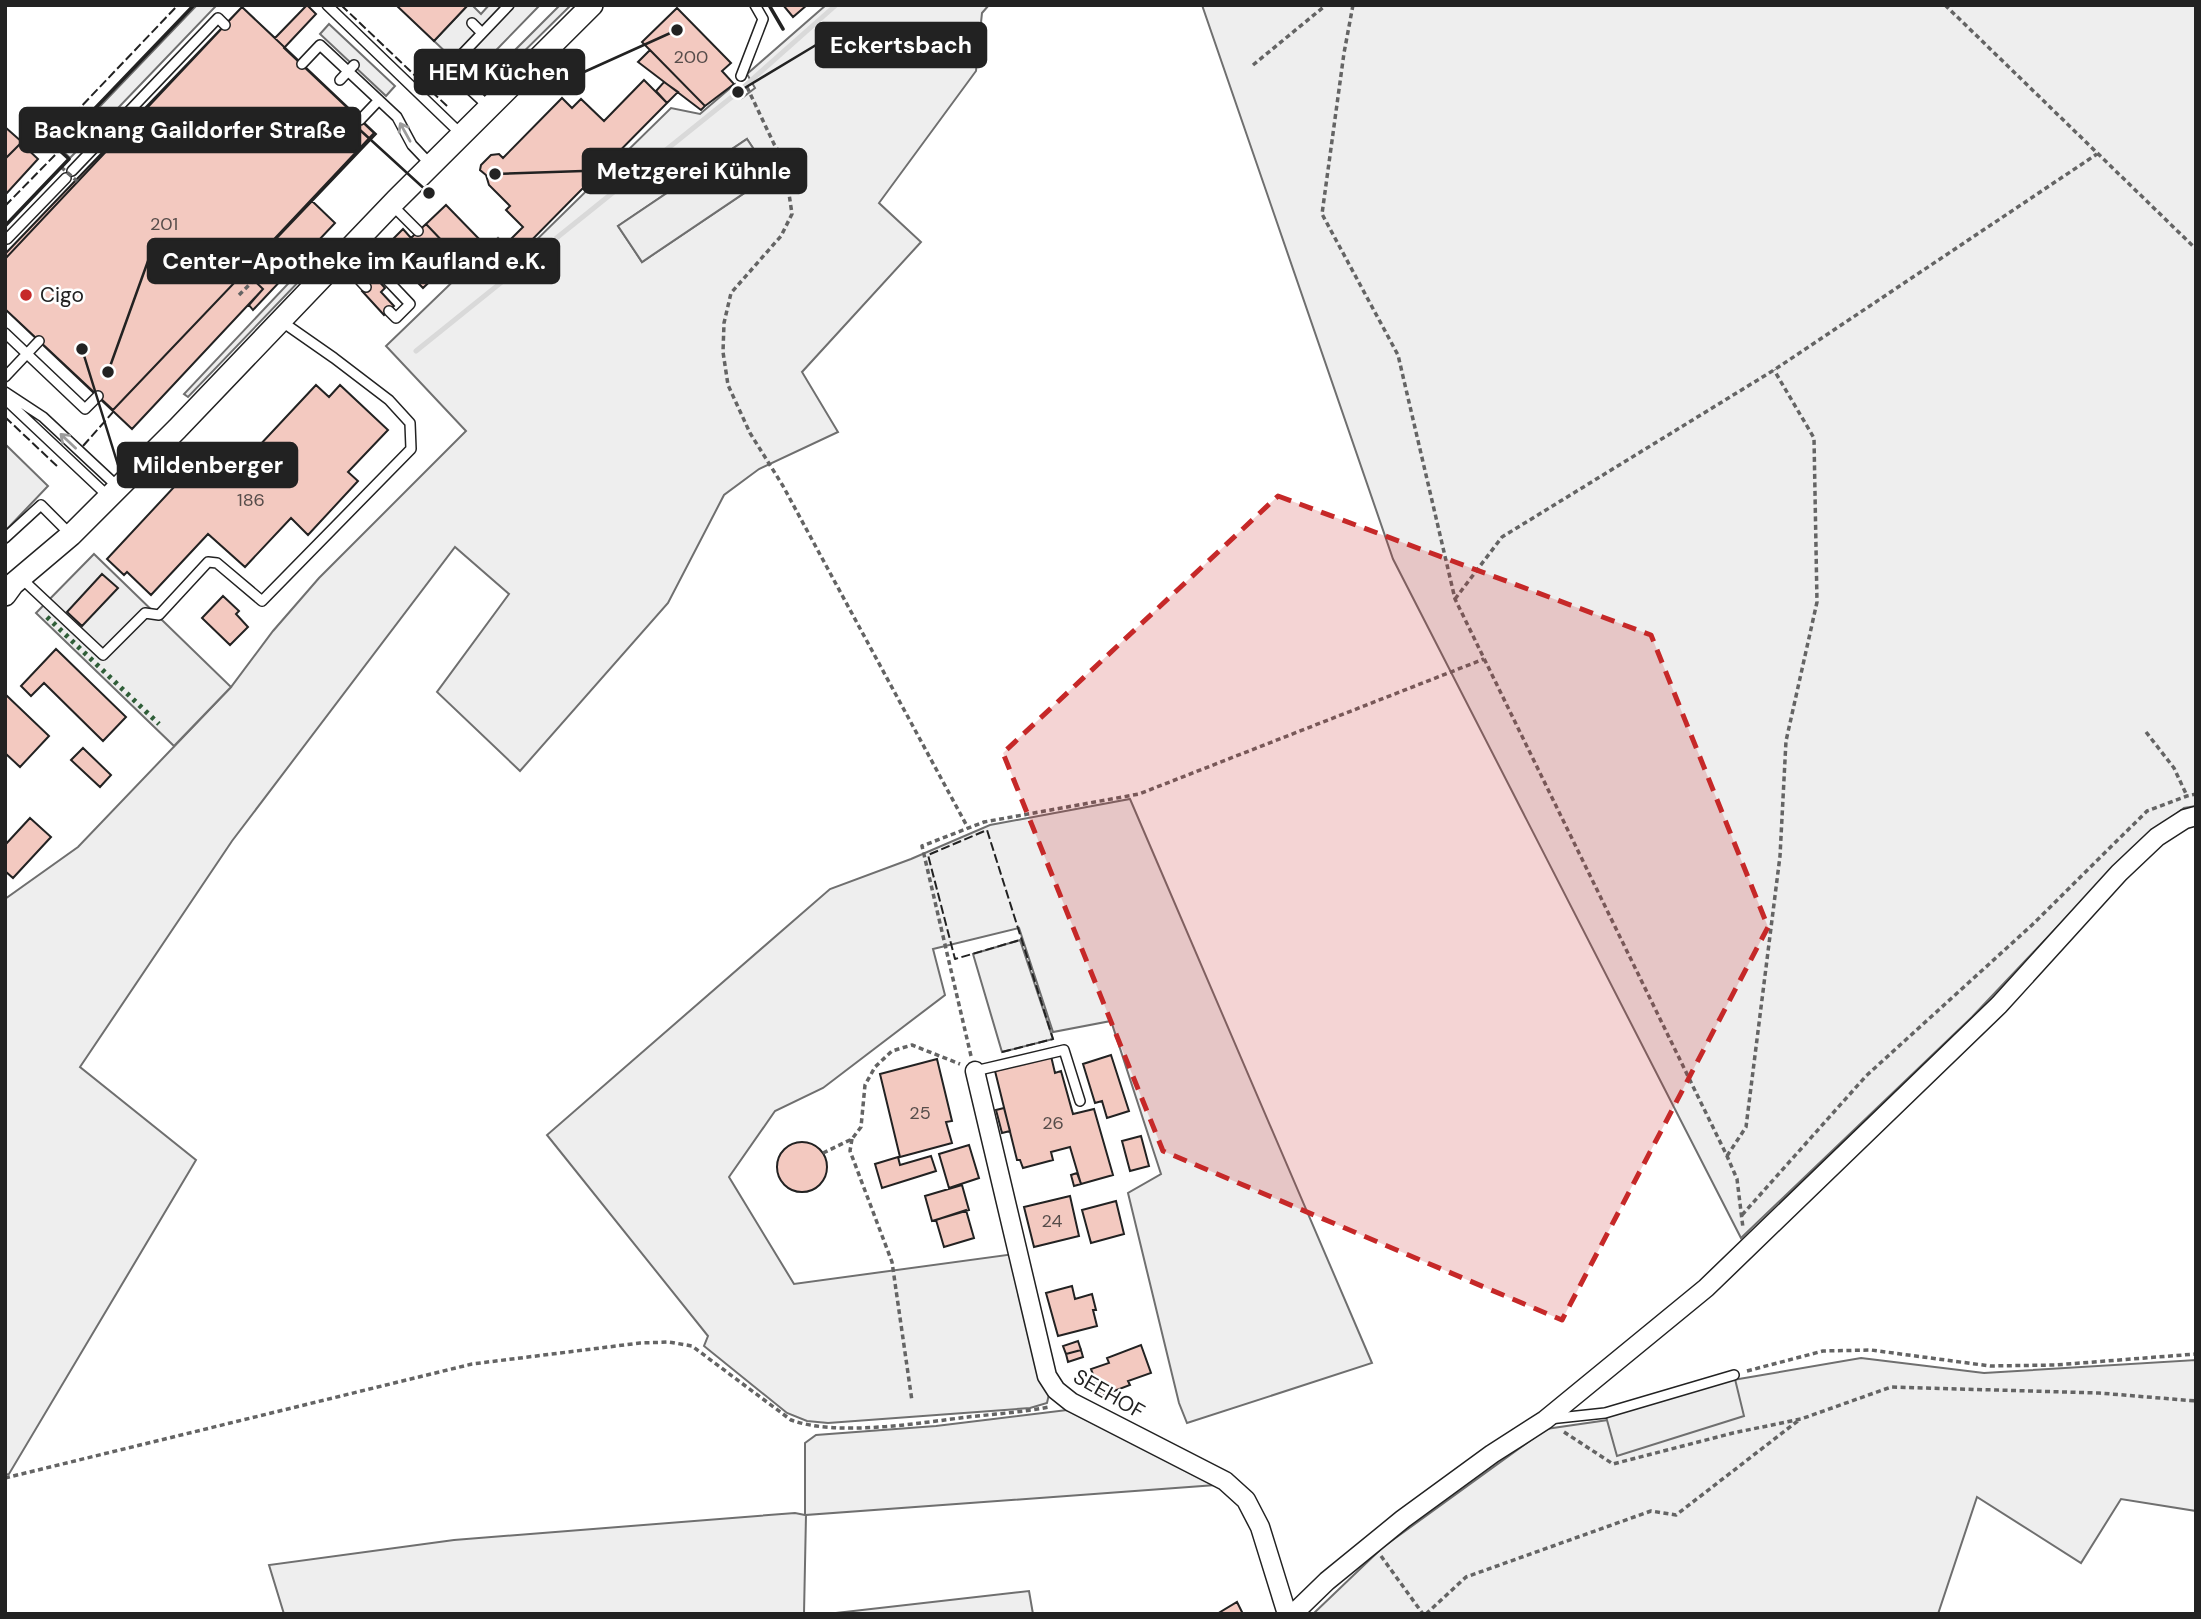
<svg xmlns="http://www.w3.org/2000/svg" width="2201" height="1619" font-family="'DM Sans',sans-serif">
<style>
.green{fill:#eee;stroke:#6f6f6f;stroke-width:2;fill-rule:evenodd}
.parking{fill:#ededed;stroke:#6f6f6f;stroke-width:2}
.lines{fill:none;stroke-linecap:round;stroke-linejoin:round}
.stream{stroke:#d9d9d9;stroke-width:5}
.building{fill:#f3c9c0;stroke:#222;stroke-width:2}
.service-casing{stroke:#222;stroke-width:12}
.minor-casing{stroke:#222;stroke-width:21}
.tertiary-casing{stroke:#222;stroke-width:24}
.path{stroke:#646464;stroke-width:3.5;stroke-dasharray:5 3.5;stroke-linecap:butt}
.service{stroke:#fff;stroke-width:9}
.minor{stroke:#fff;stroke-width:18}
.tertiary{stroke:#fff;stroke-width:21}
.path-bridge{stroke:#646464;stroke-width:3.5;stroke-dasharray:5 3.5;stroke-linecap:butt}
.hedge{stroke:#2f5e38;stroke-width:5;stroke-dasharray:3.5 5;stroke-linecap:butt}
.fence{stroke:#222;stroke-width:2;stroke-dasharray:9 3.5;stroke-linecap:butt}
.wall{stroke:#222;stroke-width:3.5}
.oneway{stroke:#9c9c9c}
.marked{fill:#c62828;fill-opacity:0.2;stroke:#c62828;stroke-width:5;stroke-dasharray:14 9;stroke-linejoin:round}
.poi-dot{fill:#c62828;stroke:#fff;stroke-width:2.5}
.labels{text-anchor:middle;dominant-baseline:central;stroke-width:5;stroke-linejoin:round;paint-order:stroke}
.number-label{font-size:18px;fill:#564c4a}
.poi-label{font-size:21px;fill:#222;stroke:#fff;text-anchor:start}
.street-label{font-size:21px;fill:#222;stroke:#fff}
.leader{fill:none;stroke:#222;stroke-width:2.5}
.callout-dot{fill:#222;stroke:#fff;stroke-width:2.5}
.callout{fill:#222;stroke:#222;stroke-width:2.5}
.callout-label{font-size:23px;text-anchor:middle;font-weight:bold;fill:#fff}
</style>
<rect width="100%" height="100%" fill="#fff"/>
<path class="green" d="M826,5H989L982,13L976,71L879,203L921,242L802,372L838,432L759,469L724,495L668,603L520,771L437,692L509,594L455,547L232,841L80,1067L196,1160L9,1474L5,1475V899L78,847L231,687L273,631L319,578L466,431L386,346L498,238L518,258L671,108L700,114L735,84L742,98L755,88L747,74ZM747,139L771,175L642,262L618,226Z
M1202,5H2196V806L2184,808L2132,848L1972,1017L1741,1238L1393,559Z
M1130,799L1372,1363L1187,1423L1179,1403L1128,1193L1161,1174L1111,1021L1053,1032L1019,928L933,949L945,995L823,1088L775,1111L729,1177L794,1284L1014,1254L1049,1394L1047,1403L1030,1408L828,1423L807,1421L787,1413L704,1346L708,1336L547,1135L830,889L911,859L990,825Z
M1020,940L1053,1039L1002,1052L973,954Z
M1861,1358L1984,1373L2196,1360V1511L2121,1499L2081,1563L1977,1497L1938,1614H1313L1383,1547L1546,1429L1608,1420L1733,1380Z
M1067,1410L1216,1485L806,1515L804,1614H284L269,1565L454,1540L795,1513L805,1515V1443L816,1435L936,1426Z
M1029,1591L1033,1614H827Z"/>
<path class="parking" d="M197,5L216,6L70,158L60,148Z
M468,5H472L481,14L489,5H540L471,76L434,41Z
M560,5H571L494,81L489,76Z
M329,24L395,86L386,96L320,34Z
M747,139L771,175L642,262L618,226Z
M300,271L305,275L188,397L184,394Z
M5,444L48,486L7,529L5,527Z
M94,554L231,687L174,746L36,613Z
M1734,1375L1744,1416L1617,1456L1605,1413Z"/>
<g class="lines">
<path class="stream" d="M416,351L738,92L836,5"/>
</g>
<path class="building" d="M307,5L316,14L284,48L374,133L244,271L263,289L132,429L5,309V259L242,7L275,38Z
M396,5H468L434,41Z
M783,5H807L793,17Z
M242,7L376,134L113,410L5,309V254Z
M677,8L731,63L722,71L734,84L705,106L642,42Z
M650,50L705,106L701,110L638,62Z
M644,80L667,103L516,256L508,247L511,243L509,241L523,227L506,210L510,206L489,185L486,175L480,170L481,165L491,155L499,154L503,158L562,98L572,108L581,99L604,121Z
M664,82L678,92L667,103L656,91Z
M5,127L22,142L5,159Z
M21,143L38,159L6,194L5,159Z
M311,200L335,223L253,310L249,305L263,289L244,271Z
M446,205L483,243L462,262L426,224Z
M426,224L449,248L434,262L442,270L423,288L384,248L403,229L411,238Z
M376,278L385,288L381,292L394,306L384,315L362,291Z
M316,385L329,397L340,385L388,430L348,472L358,481L308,535L291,518L245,567L208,534L151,595L127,572L124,575L107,559L202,457L227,480Z
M102,574L118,588L82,626L67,612Z
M223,596L239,611L236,614L248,627L230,645L202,618Z
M56,649L126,717L103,741L44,683L31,696L21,686Z
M5,694L49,736L20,767L5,753Z
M83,748L111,775L100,787L71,760Z
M30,818L51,837L13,878L5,871V845Z
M1111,1055L1129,1111L1107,1118L1102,1101L1095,1103L1083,1064Z
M1051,1056L1055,1073L1061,1071L1073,1114L1094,1109L1113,1175L1081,1184L1070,1147L1051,1152L1053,1160L1023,1168L1020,1160H1017L995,1071Z
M937,1059L952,1121L946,1122L952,1143L900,1157L880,1074Z
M1004,1108L1010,1131L1002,1133L996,1110Z
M1141,1136L1149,1166L1130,1171L1122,1141Z
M777 1167a25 25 0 1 1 50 0a25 25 0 1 1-50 0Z
M969,1145L979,1178L949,1188L939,1154Z
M931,1156L936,1171L882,1188L875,1164L898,1157L900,1165Z
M1077,1173L1081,1184L1074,1186L1071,1175Z
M962,1185L969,1210L932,1221L925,1196Z
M1070,1196L1079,1236L1034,1247L1024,1207Z
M1116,1201L1124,1234L1091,1243L1082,1210Z
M966,1210L974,1238L944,1247L936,1220Z
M1072,1286L1075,1299L1092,1294L1096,1310H1093L1097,1326L1058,1336L1046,1293Z
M1078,1341L1081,1350L1066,1354L1063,1346Z
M1141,1345L1151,1373L1128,1381L1130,1385L1101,1396L1091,1369L1109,1363L1107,1358Z
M1081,1350L1083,1357L1068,1362L1066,1354Z
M1237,1602L1243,1614H1217Z"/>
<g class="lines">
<defs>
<path id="service" d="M327,5L461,134
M472,23L482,33
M302,64L320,45L397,117L412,145L431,165
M741,76L763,19L755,5
M340,80L354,65
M488,106L448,69L509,5
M360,120L379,100
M72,171L218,18L225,25
M392,205L418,231
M7,239L66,178
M353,244L410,304L396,318L389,311
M340,259L366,287
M389,282L403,268
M5,333L85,409L98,396
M5,377L39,341
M5,392L43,417L118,487
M5,399L109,497
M5,538L41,505L70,534
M21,578L103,655L145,613L159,615L208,562L217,563L262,601L411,449L410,423L389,400L334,358L281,321
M975,1071L1064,1050L1080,1101
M1549,1419L1605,1413L1734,1375"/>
<path id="minor" d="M975,1071L1047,1376L1056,1390L1071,1402L1225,1481L1246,1500L1260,1527L1287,1614
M1293,1614L1327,1581L1403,1519L1492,1454L1545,1420L1706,1288L1999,1005L2119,873L2157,837L2185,819L2196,816"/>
<path id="tertiary" d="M5,595L13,584L71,535L177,429L396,200L592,5"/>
</defs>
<use href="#service" class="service-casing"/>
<use href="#minor" class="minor-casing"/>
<use href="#tertiary" class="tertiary-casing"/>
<path class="path" d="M1353,5L1344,53L1322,214L1398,355L1455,599L1727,1156L1737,1179L1743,1228
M1945,5L2196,249
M1253,65L1326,5
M747,87L774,144L784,160L792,214L781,236L731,293L724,323L723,352L728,385L750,433L783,486L968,828
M239,295L254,280
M1455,599L1502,537L1774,370L2097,154
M2146,732L2174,768L2187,796
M971,1056L922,846L984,822L1139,794L1484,659
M852,1139L850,1151L892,1262L912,1401
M823,1153L852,1139L861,1127L865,1085L875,1067L892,1051L912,1045L960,1064
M1727,1156L1746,1127L1780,856L1786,741L1817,602L1814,438L1774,370
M1742,1215L1866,1076L2032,925L2147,811L2187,796L2196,794
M1747,1371L1823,1351L1871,1350L1990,1366L2055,1365L2196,1354
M1564,1432L1613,1464L1733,1433L1801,1419L1891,1387L2099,1393L2196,1401
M5,1478L472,1364L640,1343L669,1342L692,1346L791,1420C838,1437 918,1423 968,1417C995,1414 1023,1412 1049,1407
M1381,1556L1423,1614
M1426,1614L1466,1577L1651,1511L1676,1515L1799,1420"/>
<use href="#service" class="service"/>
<use href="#minor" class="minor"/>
<use href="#tertiary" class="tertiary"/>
<path class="path-bridge" d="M61,167L78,182"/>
<path class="hedge" d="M47,617L159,724"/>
<path class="fence" d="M341,5L448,107
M5,206L56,154L49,148L54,135L178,5
M5,417L59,468
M83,446L114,411
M1002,1052L1053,1039L987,830L928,855L955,959L1020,940"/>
<path class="wall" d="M769,5L783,29
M5,226L69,159L57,148L194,5"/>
</g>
<defs><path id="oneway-shaft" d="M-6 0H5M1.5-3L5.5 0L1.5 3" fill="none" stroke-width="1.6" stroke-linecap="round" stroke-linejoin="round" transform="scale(1.75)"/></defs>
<g class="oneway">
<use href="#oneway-shaft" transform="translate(405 132) rotate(-119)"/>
<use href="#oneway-shaft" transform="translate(68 441) rotate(-137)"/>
</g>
<path class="marked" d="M1278,496L1651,635L1768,927L1562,1320L1163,1151L1003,753Z"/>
<circle class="poi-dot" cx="26" cy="295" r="7"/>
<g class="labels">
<g class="number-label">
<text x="691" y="57">200</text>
<text x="164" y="224">201</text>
<text x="251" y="500">186</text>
<text x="920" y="1113">25</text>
<text x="1053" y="1123">26</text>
<text x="1052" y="1221">24</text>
</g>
<g class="poi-label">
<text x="40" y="295">Cigo</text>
</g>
<g class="street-label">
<text transform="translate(1109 1394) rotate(30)">SEEHOF</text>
</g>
</g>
<path class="leader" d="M738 92L816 45M677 30L584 72M429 193L360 130M495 174L583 171M108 372L148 261M82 349L118 465"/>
<g class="callout-dot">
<circle cx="738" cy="92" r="7"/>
<circle cx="677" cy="30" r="7"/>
<circle cx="429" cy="193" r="7"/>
<circle cx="495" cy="174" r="7"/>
<circle cx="108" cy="372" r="7"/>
<circle cx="82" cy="349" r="7"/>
</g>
<g class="callout">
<rect x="816" y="23" width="170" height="44" rx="7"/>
<rect x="415" y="50" width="169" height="44" rx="7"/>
<rect x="20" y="108" width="340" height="44" rx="7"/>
<rect x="583" y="149" width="223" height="44" rx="7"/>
<rect x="148" y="239" width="411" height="44" rx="7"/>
<rect x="118" y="443" width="179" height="44" rx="7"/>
</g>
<g class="callout-label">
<text x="901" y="53">Eckertsbach</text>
<text x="499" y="80">HEM Küchen</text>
<text x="190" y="138">Backnang Gaildorfer Straße</text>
<text x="694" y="179">Metzgerei Kühnle</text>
<text x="354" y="269">Center-Apotheke im Kaufland e.K.</text>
<text x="208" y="473">Mildenberger</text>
</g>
<rect width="2201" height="1619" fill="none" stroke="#222222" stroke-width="14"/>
</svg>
